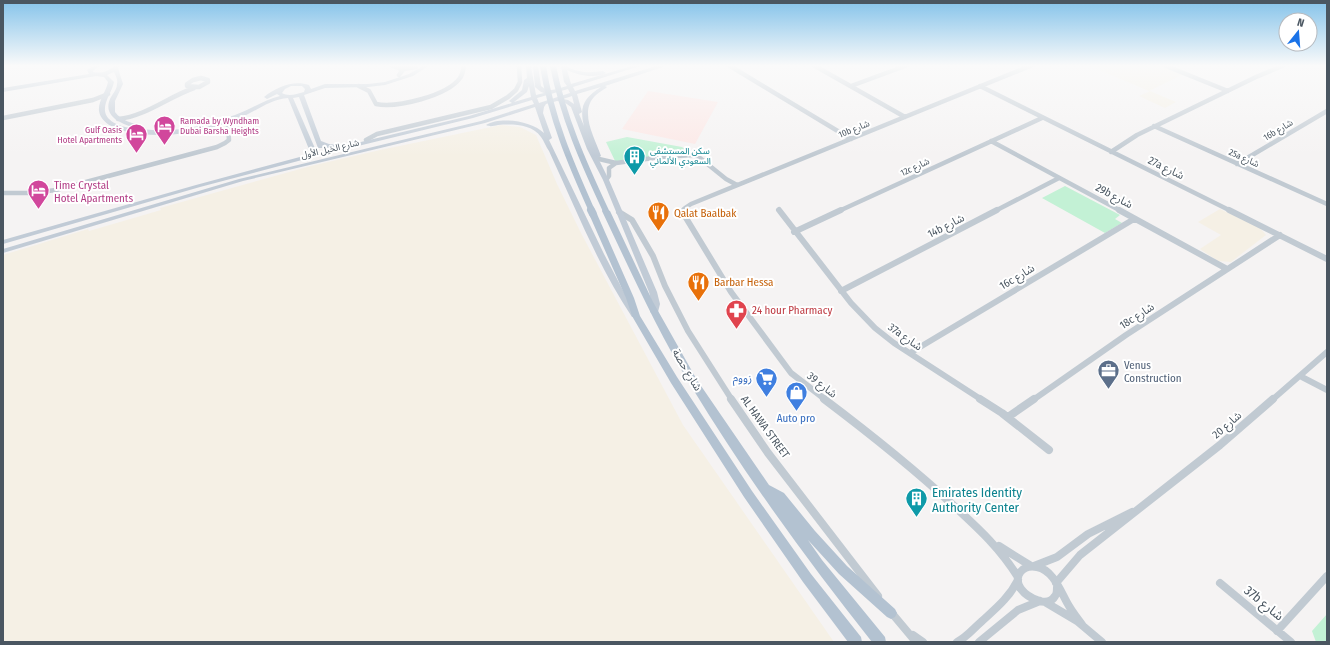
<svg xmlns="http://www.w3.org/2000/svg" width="1330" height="645" font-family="'Fira Sans Condensed','Noto Sans Arabic',sans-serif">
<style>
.medical{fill:#fce8e6}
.green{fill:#c3f1d5}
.sand{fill:#f5f0e5}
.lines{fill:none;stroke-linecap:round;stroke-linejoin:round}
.street-far2{stroke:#c1cad2;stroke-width:4.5}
.street-far1{stroke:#c1cad2;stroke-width:6}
.street{stroke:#c1cad2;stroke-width:8}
.secondary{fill:#c1cbd6;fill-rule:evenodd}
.primary{fill:#b3c2d1;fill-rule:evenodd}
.primary-bridge-far1{stroke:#b3c2d1;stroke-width:6}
.primary-bridge{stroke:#b3c2d1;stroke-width:8}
.labels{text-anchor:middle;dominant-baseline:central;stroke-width:4;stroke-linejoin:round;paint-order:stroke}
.far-hotel-label{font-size:9px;fill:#b23c85;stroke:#fff;text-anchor:start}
.far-street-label{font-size:9px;fill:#4a5661;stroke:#fff}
.far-culture-label{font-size:9px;fill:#0d838f;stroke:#fff;text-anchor:start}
.street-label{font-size:11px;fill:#4a5661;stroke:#fff}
.hotel-label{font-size:11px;fill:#b23c85;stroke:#fff;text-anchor:start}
.food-label{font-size:11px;fill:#c56008;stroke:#fff;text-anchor:start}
.health-label{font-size:11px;fill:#be3a42;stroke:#fff;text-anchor:start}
.service-label{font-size:11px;fill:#4e5e75;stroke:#fff;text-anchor:start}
.shop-label{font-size:11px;fill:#366cbe;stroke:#fff;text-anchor:end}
.near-culture-label{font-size:13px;fill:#0d838f;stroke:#fff;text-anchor:start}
.near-street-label{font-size:13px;fill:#4a5661;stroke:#fff}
</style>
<rect width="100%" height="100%" fill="#f5f3f3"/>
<path class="medical" d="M648,91L718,102L695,144L622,129Z"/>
<path class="green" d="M627,137L682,147L686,150L682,152L616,163L606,142Z
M1065,186L1120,215L1115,219L1122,223L1105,233L1042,198Z
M1327,614V642H1316L1312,631Z"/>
<path class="sand" d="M1090,66H1163L1182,73V75L1149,91Z
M1150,91L1176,102L1165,108L1139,96Z
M501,125L520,127L536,135L557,184L581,233L683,425L834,642H3V255L88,229L89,231L161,210L160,208L311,166L380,150Z
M1220,209L1260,228L1266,235L1231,262L1218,261L1200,249L1221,235L1198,222Z"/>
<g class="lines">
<path class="street-far2" d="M393,66L404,69L416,67
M730,66L851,139
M815,66L905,117
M1166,66L1228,91
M399,68L402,71L399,75
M201,78L208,80V82L199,87L187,86V84L193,80Z
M359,86L369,91L376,104C397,108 447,96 460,78C463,74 463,70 464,66
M851,86L905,66
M980,86L1231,211
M3,118L93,100L108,94
M118,119C146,116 168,97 194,88
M1154,126L1327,204
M366,140L377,134L491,107L508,97L516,90L520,82L519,66
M991,141L1121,211
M1111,152L1137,135L1256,77L1282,66
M599,159L616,163L661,157L692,155L700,158L726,179L737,185
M1237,164L1327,111
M606,180L609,176V168L616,163
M3,193H32L56,190L217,147L225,143L229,140L228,126L233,118
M779,210L780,211
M684,211L685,208L691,204L1030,66
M839,211L1042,118
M995,211L1059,178"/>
<path class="street-far1" d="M684,210L683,213L731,292L791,373L826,400
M779,210L851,303L875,328L894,343L982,400
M1119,210L1227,269
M1229,210L1327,259
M619,212L632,220L653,256L665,286L688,331L732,400
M794,232L841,210
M841,291L997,210
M910,353L1134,219
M1300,376L1327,390
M1033,400L1126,335L1280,235
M1272,400L1327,352"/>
<path class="street" d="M731,399L768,453L878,596
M824,399C869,433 912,467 953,505C979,529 999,547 1018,577
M980,399L1002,413L1049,450
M1008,417L1034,399
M999,546L1031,566
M1034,566L1057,557L1088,534L1132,512
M1056,583L1080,555L1220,445L1273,399
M1220,583L1291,642
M1057,587C1057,590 1057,594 1055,596C1048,609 1027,597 1021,589C1012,576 1023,564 1037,567C1054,570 1061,593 1069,606C1073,613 1078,619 1083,626
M1045,602L1077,621L1102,642
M890,611L916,642
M1277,631L1327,576
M913,635L923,642
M957,642C967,637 973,629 981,622C995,609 1009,598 1018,580
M979,642L1018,610L1040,601"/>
<path class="secondary" d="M94,66H99L93,71V72C108,75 110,66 119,66L118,68L123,84L115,101V112C122,122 133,122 142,127L139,129C125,125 102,118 110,99C112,94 117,90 117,84C118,80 116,76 114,72L107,75L114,82C112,92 104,101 105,111C106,122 122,127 131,128C167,133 202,129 235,115C251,109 264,100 280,96L277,94L267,99L264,97C277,87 293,80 309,85L311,89L325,84H368L385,82L409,74L423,66H428L413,76L385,85L368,87L325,88L304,95L321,141L329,144L340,145V147L469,116L512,103L509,101L522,90L524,80L527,78L526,66H531L536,95L544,93L541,92L535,87L533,66H538L541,86C549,93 557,89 567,86L564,82L561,66C569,66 572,70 579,71C587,73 595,72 603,71L606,73C595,79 577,75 567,70L571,84L632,66H640L573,87L575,91L656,66H663V67L605,86L607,87L606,88C603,90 599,92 596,95C578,111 595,138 601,156L598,158L609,180L657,292L660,304L658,312L654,315L650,312L652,304L649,292L603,180L587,149L571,107L564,102L557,101L546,104L544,107L543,113L552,138L549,140L604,254L627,298L639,315L638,317H632C598,266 575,207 549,151C546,147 544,141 541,137C532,124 513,124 498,125C493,126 490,127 486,125C500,116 532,121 544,133L535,107L485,123L243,181L3,253V249L239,179L481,121L534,104L532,100L473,118L317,156L200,187L3,244V240L196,185L311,154L288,98C271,99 256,111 240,118C204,133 162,140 124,131C114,128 101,123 99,111C98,101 106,92 108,82L104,77L96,76L3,92V88L89,74L87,70ZM291,86H302L305,89L304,92C296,94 289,97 282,93L285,89ZM529,86L531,97L514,102L527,92ZM601,87C584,98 579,106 584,126L579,114L582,112L577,94ZM568,89L570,93L539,103L537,98ZM572,96L574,104L568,100L563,99ZM299,97L318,148H322L323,146L328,148H337L317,153L293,98Z"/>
<path class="primary" d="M603,209H606L610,211L653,302L697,380L769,485L784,493L815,531L847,566L895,609L897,613L895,617L891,619L887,617L839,574L808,540L822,560L885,637L886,642H872C807,560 745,475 691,386C657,330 630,270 602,211Z
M590,212H593L597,214L634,298L640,316L677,377L752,491L811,574L861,637L862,642H848L803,582L744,497L671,383L632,316L626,298L589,214Z"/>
<path class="primary-bridge-far1" d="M543,66C551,118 571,164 592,211
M553,66C563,117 584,164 606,211"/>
<path class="primary-bridge" d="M591,210L593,214"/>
</g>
<linearGradient id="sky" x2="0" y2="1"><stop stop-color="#85c3ea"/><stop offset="0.42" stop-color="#fafafa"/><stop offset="1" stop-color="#fafafa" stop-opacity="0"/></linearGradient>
<rect width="1330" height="156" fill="url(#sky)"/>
<defs>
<symbol id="hotel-pin" viewBox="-11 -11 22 30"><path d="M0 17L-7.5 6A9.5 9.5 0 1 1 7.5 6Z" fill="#d1479c" stroke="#fff"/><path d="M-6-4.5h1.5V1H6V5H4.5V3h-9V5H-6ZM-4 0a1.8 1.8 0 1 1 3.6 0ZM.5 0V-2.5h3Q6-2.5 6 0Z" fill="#fff"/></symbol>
<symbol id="building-pin" viewBox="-11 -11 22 30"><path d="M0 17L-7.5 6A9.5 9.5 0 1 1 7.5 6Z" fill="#0f9aa8" stroke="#fff"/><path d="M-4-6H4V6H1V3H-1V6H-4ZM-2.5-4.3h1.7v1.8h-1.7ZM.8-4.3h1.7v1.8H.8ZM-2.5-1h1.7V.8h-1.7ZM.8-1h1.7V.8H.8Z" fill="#fff"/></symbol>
<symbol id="restaurant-pin" viewBox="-11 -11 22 30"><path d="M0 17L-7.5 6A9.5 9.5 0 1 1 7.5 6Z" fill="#e8710a" stroke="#fff"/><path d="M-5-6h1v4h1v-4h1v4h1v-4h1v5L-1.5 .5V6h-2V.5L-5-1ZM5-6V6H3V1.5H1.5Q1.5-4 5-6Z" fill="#fff"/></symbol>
<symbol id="pharmacy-pin" viewBox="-11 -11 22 30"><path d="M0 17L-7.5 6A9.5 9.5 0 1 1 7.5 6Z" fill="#e0444e" stroke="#fff"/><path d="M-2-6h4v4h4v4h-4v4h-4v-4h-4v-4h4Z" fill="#fff"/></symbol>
<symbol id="office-pin" viewBox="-11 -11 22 30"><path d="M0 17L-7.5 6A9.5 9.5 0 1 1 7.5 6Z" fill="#5c6f8a" stroke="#fff"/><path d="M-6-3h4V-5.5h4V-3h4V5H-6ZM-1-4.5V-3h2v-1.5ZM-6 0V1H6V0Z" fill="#fff"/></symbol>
<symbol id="supermarket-pin" viewBox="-11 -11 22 30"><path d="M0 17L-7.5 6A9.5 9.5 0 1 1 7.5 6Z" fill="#3f7fe0" stroke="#fff"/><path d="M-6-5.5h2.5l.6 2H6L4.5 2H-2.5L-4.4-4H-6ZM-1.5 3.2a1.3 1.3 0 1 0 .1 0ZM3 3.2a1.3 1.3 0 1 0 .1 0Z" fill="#fff"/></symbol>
<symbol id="shop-pin" viewBox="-11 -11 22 30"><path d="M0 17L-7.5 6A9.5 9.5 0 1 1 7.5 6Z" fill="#3f7fe0" stroke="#fff"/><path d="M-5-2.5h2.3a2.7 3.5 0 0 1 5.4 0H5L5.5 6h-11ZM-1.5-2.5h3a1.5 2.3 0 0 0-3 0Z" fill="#fff"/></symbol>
</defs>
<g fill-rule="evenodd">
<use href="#hotel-pin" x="152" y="114" width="25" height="34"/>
<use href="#hotel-pin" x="124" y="122" width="25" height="34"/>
<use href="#building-pin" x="622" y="144" width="25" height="34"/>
<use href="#hotel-pin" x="26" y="178" width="25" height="34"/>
<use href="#restaurant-pin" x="646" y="200" width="25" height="34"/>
<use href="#restaurant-pin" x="686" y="270" width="25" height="34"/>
<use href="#pharmacy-pin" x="724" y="298" width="25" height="34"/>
<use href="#office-pin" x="1096" y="358" width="25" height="34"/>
<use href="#supermarket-pin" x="754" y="366" width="25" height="34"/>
<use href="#shop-pin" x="784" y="380" width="25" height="34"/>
<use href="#building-pin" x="904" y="486" width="25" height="34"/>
</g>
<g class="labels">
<g class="far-hotel-label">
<text x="180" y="121">Ramada by Wyndham<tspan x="180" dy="10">Dubai Barsha Heights</tspan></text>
<text x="122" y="130" text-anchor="end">Gulf Oasis<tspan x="122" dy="10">Hotel Apartments</tspan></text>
</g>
<g class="far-street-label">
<text transform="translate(854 129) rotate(-22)">10b شارع</text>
<text transform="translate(1278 130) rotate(-31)">16b شارع</text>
<text transform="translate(330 149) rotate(-13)">شارع الخيل الأول</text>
<text transform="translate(1244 158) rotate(24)">25a شارع</text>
<text transform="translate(915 167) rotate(-25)">12c شارع</text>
</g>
<g class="far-culture-label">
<text x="650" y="151">سكن المستشفى<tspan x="650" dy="10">السعودي الألماني</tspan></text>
</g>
<g class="street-label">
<text transform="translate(1166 168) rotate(26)">27a شارع</text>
<text transform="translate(1114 196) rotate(28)">29b شارع</text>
<text transform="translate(946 226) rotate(-27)">14b شارع</text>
<text transform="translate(1017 277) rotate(-31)">16c شارع</text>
<text transform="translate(1137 316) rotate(-33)">18c شارع</text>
<text transform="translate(905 337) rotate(35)">37a شارع</text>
<text transform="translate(687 370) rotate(59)">شارع حصة</text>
<text transform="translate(822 385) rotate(38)">شارع 39</text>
<text transform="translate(1227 425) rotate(-41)">شارع 20</text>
<text transform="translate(765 427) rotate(54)">AL HAWA STREET</text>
</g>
<g class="hotel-label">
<text x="54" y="185">Time Crystal<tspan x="54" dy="13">Hotel Apartments</tspan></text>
</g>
<g class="food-label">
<text x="674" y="213">Qalat Baalbak</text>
<text x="714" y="282">Barbar Hessa</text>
</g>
<g class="health-label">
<text x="752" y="310">24 hour Pharmacy</text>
</g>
<g class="service-label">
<text x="1124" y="365">Venus<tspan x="1124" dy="13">Construction</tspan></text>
</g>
<g class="shop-label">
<text x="752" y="378">زووم</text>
<text x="796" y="418" text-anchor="middle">Auto pro</text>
</g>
<g class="near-culture-label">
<text x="932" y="492">Emirates Identity<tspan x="932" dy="15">Authority Center</tspan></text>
</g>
<g class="near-street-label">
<text transform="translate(1264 603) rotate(39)">37b شارع</text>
</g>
</g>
<rect width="1330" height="645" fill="none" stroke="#4a5661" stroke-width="8"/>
<g transform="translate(1298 32) rotate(17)"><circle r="19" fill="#ffffff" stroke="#b7bbc0"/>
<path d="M0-3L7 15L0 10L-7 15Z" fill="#1a73e8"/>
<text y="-6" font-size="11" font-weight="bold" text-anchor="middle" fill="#4a5661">N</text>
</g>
</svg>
